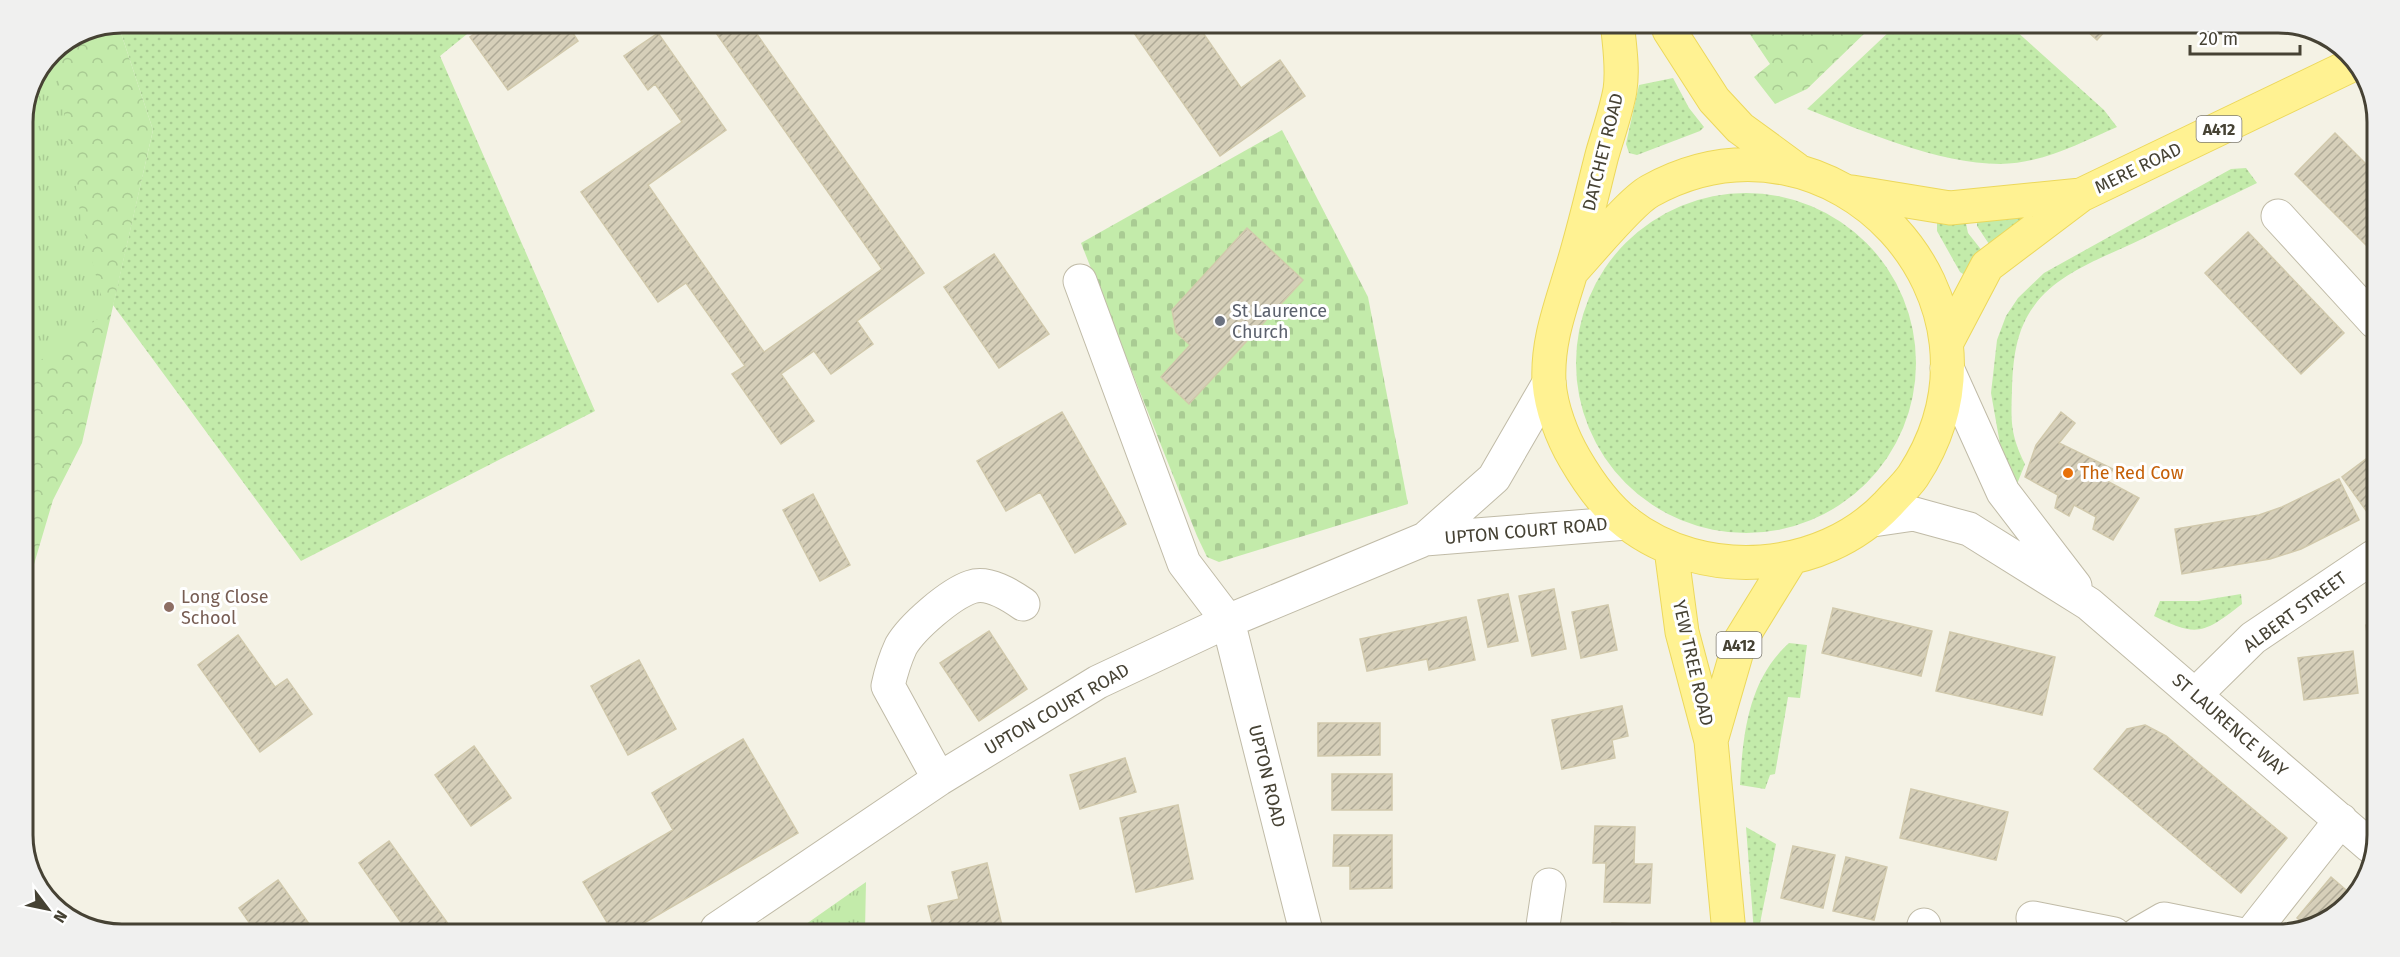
<svg xmlns="http://www.w3.org/2000/svg" width="2400" height="957" font-family="'Fira Sans',sans-serif">
<style>
.grass{fill:url(#grass-dots)}
.forest{fill:url(#forest-crowns)}
.cemetery{fill:url(#cemetery-stones)}
.park{fill:url(#park-tufts)}
.building{fill:url(#building-hatch);stroke:#d1c9ac;stroke-width:1.5}
.lines{fill:none;stroke-linecap:round;stroke-linejoin:round}
.minor-casing{stroke:#c0bba7;stroke-width:35}
.major-casing{stroke:#ecd85b;stroke-width:35}
.minor{stroke:#fff;stroke-width:33}
.major{stroke:#fff292;stroke-width:33}
.worship-dot{fill:#6b7280;stroke:#fff;stroke-width:2}
.food-dot{fill:#e8710a;stroke:#fff;stroke-width:2}
.education-dot{fill:#8d6e63;stroke:#fff;stroke-width:2}
.labels{text-anchor:middle;dominant-baseline:central;stroke-width:6;stroke-linejoin:round;paint-order:stroke}
.shield{fill:#fff;stroke:#7e7b71;stroke-width:1.5}
.shield-label{font-size:16px;font-weight:bold;fill:#464234}
.street-label{font-size:18px;fill:#464234;stroke:#fff}
.worship-label{font-size:18px;fill:#5b616d;stroke:#fff;text-anchor:start}
.food-label{font-size:18px;fill:#c56008;stroke:#fff;text-anchor:start}
.education-label{font-size:18px;fill:#785e54;stroke:#fff;text-anchor:start}
.rim{fill:none;stroke:#464234;stroke-width:3}
</style>
<defs>
<pattern id="grass-dots" width="8" height="8" patternUnits="userSpaceOnUse" patternTransform="scale(1.5)"><rect width="8" height="8" fill="#c3ebaa"/><path d="M2 2h.1M6 6h.1" fill="none" stroke="#a9cb93" stroke-width="1.8" stroke-linecap="round"/></pattern>
<pattern id="forest-crowns" width="20" height="18" patternUnits="userSpaceOnUse" patternTransform="scale(1.5)"><rect width="20" height="18" fill="#c3ebaa"/><path d="M2 6a3 3 0 1 1 6 0M12 15a3 3 0 1 1 6 0" fill="none" stroke="#a9cb93"/></pattern>
<pattern id="cemetery-stones" width="16" height="16" patternUnits="userSpaceOnUse" patternTransform="scale(1.5)"><rect width="16" height="16" fill="#c3ebaa"/><path d="M2 7V4a2 2 0 0 1 4 0v3zM10 15v-3a2 2 0 0 1 4 0v3z" fill="#a9cb93"/></pattern>
<pattern id="park-tufts" width="24" height="20" patternUnits="userSpaceOnUse" patternTransform="scale(1.5)"><rect width="24" height="20" fill="#c3ebaa"/><path d="M3 7l-1-3M5 7V3M7 7l1-3M15 17l-1-3M17 17v-4M19 17l1-3" fill="none" stroke="#a9cb93"/></pattern>
<pattern id="building-hatch" width="6" height="6" patternUnits="userSpaceOnUse" patternTransform="scale(1.5)"><rect width="6" height="6" fill="#d6cfb9"/><path d="M-1 1l2-2M0 6l6-6M5 7l2-2" fill="none" stroke="#afaa97"/></pattern>
</defs>
<rect width="100%" height="100%" fill="#f4f2e5"/>
<path class="grass" d="M120,30H472L440,56L595,411L301,561L113,305L153,130Z
M1891,30H2015L2104,110L2117,127C2080,143 2041,164 2000,164C1939,164 1863,131 1807,109Z
M1673,78L1689,108L1704,127L1700,131L1637,155L1629,153L1626,144L1639,85Z
M2246,168L2257,183C2219,202 2180,220 2142,239C2105,257 2058,272 2034,306C2016,330 2013,359 2012,389C2011,421 2010,434 2025,464L2017,484L2000,444L1991,393L1997,340L2006,316L2018,298L2044,273L2231,169Z
M1576 363a170 170 0 1 1 340 0a170 170 0 1 1-340 0Z
M2028,215L1991,247L1977,226V217Z
M1965,219L1968,233L1987,257L1966,276L1960,272L1937,231V222Z
M2241,594L2242,604C2204,633 2198,638 2154,616L2160,601H2198Z
M1789,643L1807,645L1800,698L1788,697L1775,774L1770,775L1765,789L1740,785C1743,734 1748,680 1789,643Z
M1746,827L1776,844L1758,933H1754Z"/>
<path class="forest" d="M84,30H120L153,130L82,443L53,500L32,571L23,583V116L52,51Z
M1747,30H1868L1807,89L1775,104L1754,77L1770,64Z"/>
<path class="cemetery" d="M1282,130L1368,297L1408,504L1219,562L1207,557L1197,536L1081,243Z"/>
<path class="park" d="M54,50L82,224L106,313L23,373V116Z
M866,882L865,930L799,929Z"/>
<path class="building" d="M480,30H571L578,41L508,90L470,37Z
M714,30H754L924,273L857,321L873,344L831,374L814,351L781,374L814,421L781,444L732,374L745,366L686,283L658,302L581,192L682,122L655,84L648,90L624,56L658,33L726,130L648,185L764,352L882,269Z
M1132,30H1201L1241,88L1280,60L1305,96L1220,156Z
M2086,30H2106L2097,40Z
M2335,133L2377,175L2376,255L2295,174Z
M1247,228L1303,280L1189,404L1161,377L1190,345L1176,332L1172,310Z
M2248,232L2344,333L2301,374L2205,273Z
M994,254L1049,334L999,368L944,287Z
M1062,412L1126,524L1075,553L1040,492L1006,511L977,461Z
M2061,412L2075,423L2059,443L2113,469L2107,481L2139,498L2113,540L2093,529L2096,517L2074,505L2069,516L2055,508L2058,495L2025,477L2036,445Z
M2374,453L2373,514L2370,516L2342,477Z
M2339,479L2359,520L2301,549L2270,559L2182,574L2175,529L2259,515L2282,507Z
M813,494L850,565L820,581L783,510Z
M1554,589L1566,649L1532,656L1519,596Z
M1508,594L1518,641L1488,647L1478,600Z
M1608,605L1617,650L1581,658L1572,612Z
M1833,608L1932,631L1921,676L1822,653Z
M1466,617L1475,660L1429,670L1427,659L1367,671L1360,639Z
M2372,624V665L2371,666L2366,625Z
M989,631L1027,689L979,721L940,663Z
M1950,632L2055,657L2042,715L1936,691Z
M238,635L275,687L287,679L312,714L260,752L198,665Z
M2353,651L2358,693L2304,700L2298,658Z
M639,660L676,729L628,755L591,686Z
M1622,706L1628,736L1612,740L1615,758L1562,769L1552,720Z
M1318,723H1380V755L1318,756Z
M2145,725L2166,736L2287,838L2241,893L2094,769L2127,729Z
M743,739L798,833L634,929H611L583,882L673,830L652,793Z
M474,746L511,798L471,826L435,775Z
M1125,758L1136,792L1080,809L1070,775Z
M1332,774H1392V810H1332Z
M1911,789L2008,812L1996,860L1900,838Z
M1178,805L1193,879L1136,892L1120,818Z
M1595,826L1635,827L1634,864H1652L1650,903L1604,902L1606,863H1593Z
M1334,835H1392V888L1350,889V866H1333Z
M389,841L451,928H405L359,863Z
M1793,846L1835,855L1823,908L1781,898Z
M1846,857L1887,867L1874,920L1833,911Z
M987,863L1003,930H934L928,906L959,899L952,872Z
M2331,877L2352,895L2334,918L2306,926L2297,918Z
M278,880L312,928H253L239,908Z
M1612,923L1658,925V932H1612Z
M1414,924V932L1365,931V925Z"/>
<g class="lines">
<defs>
<path id="minor" d="M2278,216L2375,322
M1080,281L1184,563L1228,621L1306,931
M1947,368L2003,492L2075,586
M1873,520L1914,514L1969,529L2089,604L2370,846
M1425,539L1494,478L1549,383
M2195,695L2253,638L2373,557
M939,779L888,686C891,672 895,659 901,646C912,627 950,594 971,587C988,581 1010,595 1023,604
M2033,918L2114,934
M717,929L939,779L1098,682L1228,621L1425,539L1627,523
M1542,932L1549,885
M1922,933L1924,925
M2138,934L2164,919L2238,934
M2251,934L2341,820"/>
<path id="major" d="M1669,30L1714,100L1740,128L1796,169
M1852,192L1950,208L2081,195
M1571,272C1589,253 1630,202 1650,191C1833,90 2028,300 1913,476C1906,486 1896,495 1888,504C1822,574 1703,582 1627,523C1605,506 1589,483 1575,459C1562,437 1551,408 1549,382C1547,342 1560,309 1571,272C1583,234 1592,194 1602,155C1608,134 1616,112 1620,90C1623,70 1620,50 1618,30
M1947,342L1987,266L2081,195L2356,63
M1671,549L1682,632L1711,741L1729,933
M1711,741L1740,641L1790,560"/>
</defs>
<use href="#minor" class="minor-casing"/>
<use href="#major" class="major-casing"/>
<use href="#minor" class="minor"/>
<use href="#major" class="major"/>
</g>
<circle class="worship-dot" cx="1220" cy="321" r="6"/>
<circle class="food-dot" cx="2068" cy="473" r="6"/>
<circle class="education-dot" cx="169" cy="607" r="6"/>
<g class="labels">
<g class="shield">
<rect x="2196.5" y="116" width="45" height="26" rx="4.5"/>
<rect x="1716.5" y="632" width="45" height="26" rx="4.5"/>
</g>
<g class="shield-label">
<text x="2219" y="129">A412</text>
<text x="1739" y="645">A412</text>
</g>
<g class="street-label">
<text transform="translate(1603 152) rotate(-76)">DATCHET ROAD</text>
<text transform="translate(2138 168) rotate(-26)">MERE ROAD</text>
<text transform="translate(1526 531) rotate(-5)">UPTON COURT ROAD</text>
<text transform="translate(2295 612) rotate(-36)">ALBERT STREET</text>
<text transform="translate(1693 663) rotate(77)">YEW TREE ROAD</text>
<text transform="translate(1057 709) rotate(-30)">UPTON COURT ROAD</text>
<text transform="translate(2230 725) rotate(41)">ST LAURENCE WAY</text>
<text transform="translate(1267 776) rotate(76)">UPTON ROAD</text>
</g>
<g class="worship-label">
<text x="1232" y="311">St Laurence<tspan x="1232" dy="21">Church</tspan></text>
</g>
<g class="food-label">
<text x="2080" y="473">The Red Cow</text>
</g>
<g class="education-label">
<text x="181" y="597">Long Close<tspan x="181" dy="21">School</tspan></text>
</g>
</g>
<path d="M0 0H2400V957H0ZM122 33H2278A89 89 0 0 1 2367 122V835A89 89 0 0 1 2278 924H122A89 89 0 0 1 33 835V122A89 89 0 0 1 122 33Z" fill="#f0f0ef" fill-rule="evenodd"/>
<path class="rim" d="M122 33H2278A89 89 0 0 1 2367 122V835A89 89 0 0 1 2278 924H122A89 89 0 0 1 33 835V122A89 89 0 0 1 122 33Z"/>
<g transform="translate(48 909) rotate(122)" stroke="#ffffff" stroke-width="4.5" paint-order="stroke">
<path d="M0-4.5L10 22L0 15L-10 22Z" fill="#464234"/>
<text y="-9" font-size="16" font-weight="bold" text-anchor="middle" fill="#464234">N</text>
</g>
<path d="M2190 45v9h110v-9" fill="none" stroke="#464234" stroke-width="3"/>
<text x="2199" y="45" font-size="18" fill="#464234" stroke="#ffffff" stroke-width="4.5" paint-order="stroke">20 m</text>
</svg>
